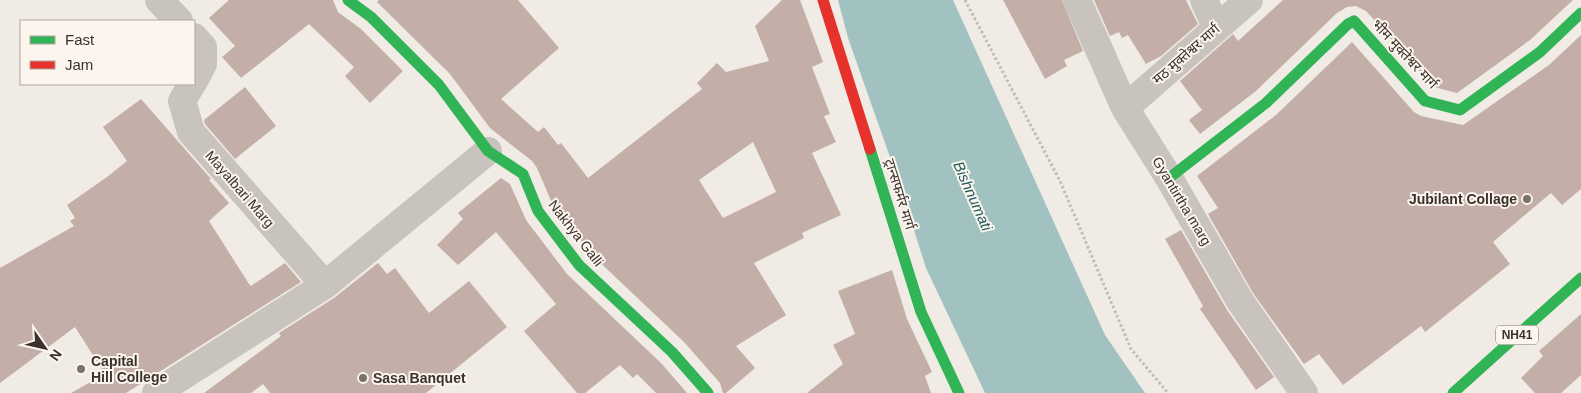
<svg xmlns="http://www.w3.org/2000/svg" width="1581" height="393" font-family="Arial,'Noto Sans Devanagari',sans-serif">
<style>
.water{fill:#a1c2c1}
.building{fill:#c3afa7;fill-rule:evenodd}
.lines{fill:none;stroke-linecap:round;stroke-linejoin:round}
.path{stroke:#c2bbb6;stroke-width:3;stroke-dasharray:2.5 2.5;stroke-linecap:butt}
.street{stroke:#c9c3be;stroke-width:28}
.fast{stroke:#30b455;stroke-width:11}
.jam{stroke:#e5322d;stroke-width:11}
.poi-dot{fill:#7a716c;stroke:#fbf5ee;stroke-width:2}
.labels{text-anchor:middle;dominant-baseline:central;stroke-width:4;stroke-linejoin:round;paint-order:stroke}
.shield{fill:#fbf5ee;stroke:#756b66;stroke-width:1}
.shield-label{font-size:12px;font-weight:bold;fill:#3b302b}
.street-label{font-size:14px;fill:#3b302b;stroke:#fbf5ee}
.poi-label{font-size:14px;font-weight:bold;fill:#3b302b;stroke:#fbf5ee;text-anchor:start}
.water-label{font-size:15px;font-style:italic;fill:#1f5a5e;stroke:#fbf5ee}
</style>
<rect width="100%" height="100%" fill="#f0ebe5"/>
<path class="water" d="M838,0H953L1105,335L1145,393H985L926,268L897,177L848,38Z"/>
<path class="building" d="M229,0H333L338,12L361,29L403,71L370,103L345,76L354,67L309,24L241,78L222,57L235,46L209,18Z
M379,0H518L559,48L501,99L538,132L544,127L558,145L561,143L588,178L702,89L697,83L717,63L726,72L769,61L755,26L782,0H800L823,62L812,67L830,114L824,116L836,142L812,153L841,215L802,233L804,238L754,263L786,315L736,346L755,368L726,393H723L720,383L684,342L591,254L552,203L537,168L532,161L490,128L450,74L377,2ZM753,142L776,192L723,218L699,180Z
M1003,0H1062L1083,51L1064,60L1067,66L1045,79Z
M1094,0H1186L1198,24L1161,56L1146,64L1128,35L1122,38L1119,32L1110,36Z
M1283,0H1573L1530,40L1457,93L1434,87L1366,11L1356,6L1347,7L1337,13L1256,91L1200,134L1189,120L1202,110L1180,81L1233,34L1238,41Z
M1581,35V189L1562,205L1551,193L1493,242L1510,264L1425,332L1421,326L1343,385L1319,354L1304,364L1253,293L1208,214L1218,208L1197,176L1276,115L1352,42L1414,112L1421,116L1463,125L1549,65Z
M245,87L276,126L235,159L205,124L204,120Z
M141,99L211,179L209,180L229,203L209,221L249,284L251,286L285,263L301,282L126,393H71L105,374L75,327L0,383V268L74,226L70,221L75,218L67,205L107,177L127,161L103,127Z
M501,178L510,184L526,220L567,274L661,363L687,393H656L637,374L633,378L620,365L585,393H577L524,331L556,304L496,232L458,265L437,245L463,219L458,213Z
M1181,230L1227,310L1274,377L1256,390L1200,309L1203,306L1165,239Z
M378,263L387,274L395,268L429,313L469,281L507,327L426,393H270L263,384L251,393H204L281,336L279,333L334,298Z
M892,270L907,319L932,372L925,376L931,393H807L843,364L833,345L855,334L838,291Z
M1581,314V375L1561,393H1535L1521,378L1543,356L1539,351Z"/>
<g class="lines">
<path class="path" d="M965,0L1060,181L1131,349L1168,393"/>
<path class="street" d="M159,0L179,21
M1077,0L1125,108L1169,178L1240,301L1304,393
M1204,0L1216,27
M194,37L203,47V64L194,81
M192,84L182,101L191,132L325,285
M1125,108L1249,0
M156,393L325,285L488,151"/>
<path class="fast" d="M348,0L371,17L439,85L488,151L523,174L538,211L579,265L672,352L708,393
M870,149L921,312L959,393
M1169,178L1266,103L1348,24L1354,21L1425,101L1460,110L1540,52L1581,13
M1453,393L1581,278"/>
<path class="jam" d="M823,0L870,149"/>
</g>
<g class="poi-dot">
<circle cx="1527" cy="199" r="5"/>
<circle cx="81" cy="369" r="5"/>
<circle cx="363" cy="378" r="5"/>
</g>
<g class="labels">
<rect class="shield" x="1496" y="325.5" width="42" height="19" rx="4"/>
<g class="shield-label">
<text x="1517" y="335">NH41</text>
</g>
<g class="street-label">
<text transform="translate(1186 54) rotate(-41)">मठ मुक्तेश्वर मार्ग</text>
<text transform="translate(1405 54) rotate(47)">भीम मुक्तेश्वर मार्ग</text>
<text transform="translate(240 189) rotate(49)">Mayalbari Marg</text>
<text transform="translate(900 194) rotate(73)">ट्रान्सफर्मर मार्ग</text>
<text transform="translate(1182 201) rotate(59)">Gyantirtha marg</text>
<text transform="translate(576 233) rotate(52)">Nakhya Galli</text>
</g>
<g class="poi-label">
<text x="1517" y="199" text-anchor="end">Jubilant Collage</text>
<text x="91" y="361">Capital<tspan x="91" dy="16">Hill College</tspan></text>
<text x="373" y="378">Sasa Banquet</text>
</g>
<g class="water-label">
<text transform="translate(973 196) rotate(66)">Bishnumati</text>
</g>
</g>
<rect x="20" y="20" width="175" height="65" fill="#fbf5ee" stroke="#aea6a0"/>
<rect x="30" y="36" width="25" height="8" fill="#30b455" stroke="#aea6a0"/>
<text x="65" y="45" font-size="15" fill="#3b302b">Fast</text>
<rect x="30" y="61" width="25" height="8" fill="#e5322d" stroke="#aea6a0"/>
<text x="65" y="70" font-size="15" fill="#3b302b">Jam</text>
<g transform="translate(45 348) rotate(124)" stroke="#fbf5ee" stroke-width="4" paint-order="stroke">
<path d="M0-4L9 19L0 12L-9 19Z" fill="#3b302b"/>
<text y="-8" font-size="14" font-weight="bold" text-anchor="middle" fill="#3b302b">N</text>
</g>
</svg>
